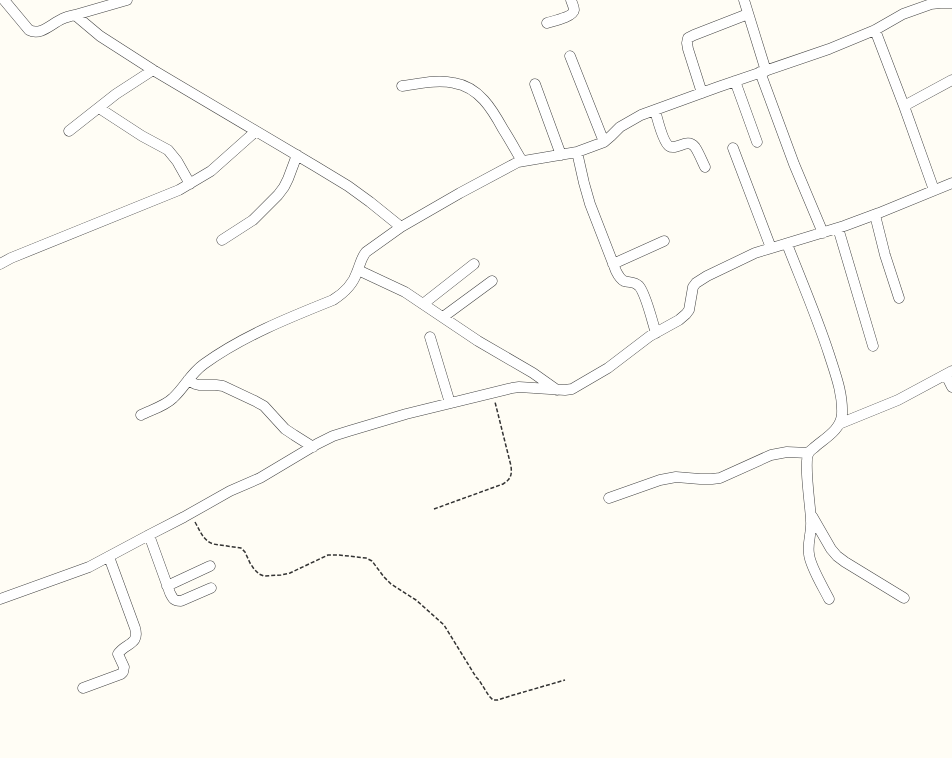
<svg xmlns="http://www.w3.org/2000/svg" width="952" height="758" font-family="Lora,serif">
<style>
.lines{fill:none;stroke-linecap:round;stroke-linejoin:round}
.minor-casing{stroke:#444;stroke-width:11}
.path{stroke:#333;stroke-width:1.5;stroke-dasharray:4 2;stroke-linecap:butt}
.minor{stroke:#fff;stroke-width:10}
</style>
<rect width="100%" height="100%" fill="#fffdf5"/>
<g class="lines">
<defs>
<path id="minor" d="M4,0L29,30C41,36 51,24 62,19C66,17 70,16 75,15L100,36L153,70L315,166L348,186L370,202L401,227L460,193L518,162L577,152L604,142L611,136L620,127L641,115L718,87L829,49L875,30L903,14L931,4L940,3H952
M744,0L766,71
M75,15L127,0
M547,23C553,21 573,17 574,10C574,7 572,3 571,0
M875,30L904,106L934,190
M570,56L604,142
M760,72L794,164L823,233
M735,81L757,142
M535,84L561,155
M402,86C418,84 437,79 454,83C479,87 492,109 503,129C510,140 516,151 522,161
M702,93L688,49L687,43L688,38L694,35L748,14
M904,106L952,80
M99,108L142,136L168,150L177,161L190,184
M655,110C657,118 663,142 669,146C677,151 687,137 695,147C699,153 702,161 705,167
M69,131L116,94L153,70
M733,148L771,248
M577,152L584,183L590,204L616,271C618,275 620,279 624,281C630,283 634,281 639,286C646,294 652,321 656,333
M875,215L885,255L899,298
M838,228L873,346
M222,240L253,220L278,195L284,187L288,179L297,155
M787,244C801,280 817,317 829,354C835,373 843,393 842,414C841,429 827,437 816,446C814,448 811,450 809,452C803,461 811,509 811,521C812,533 807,543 809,554C810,566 823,587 829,599
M0,264L11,258L179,190L211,171L256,131
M613,264L664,241
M358,270L405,292L478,341L533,373L557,390
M423,304L474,264
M443,317L492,281
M430,337L450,403
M946,375L952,387
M188,380L195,384L199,385H216L223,386L255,401L264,406L285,429L294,435L313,447
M141,415C151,410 165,406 173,398C185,387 190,374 204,364C243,336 288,318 333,300C344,293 353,285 357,272C360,265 361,258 366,252L401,227
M839,424L898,400L952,371
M609,498L660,480L676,477L700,479H712L720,478L771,455L787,452L809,453
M812,516L831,549L837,556L845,562L904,598
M149,535L170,593C173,599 174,601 181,601L211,588
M167,586L210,566
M0,599L89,567L149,535L184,517L230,491L260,478L317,444L333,436L349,431L406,414L512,388L519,387L565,390L572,389L608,368L650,336L679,320L686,314L689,310L693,287L696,283L707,276L755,253L844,226L879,213L952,183
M83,688L121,674L123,672L124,667L118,654C125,643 140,645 135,628L109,557"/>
</defs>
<use href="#minor" class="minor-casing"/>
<path class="path" d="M434,509L503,484C511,479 512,475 511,466L495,402
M195,522C200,531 203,540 213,544L241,548L245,552L250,563L254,569L259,574L264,576L281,575L290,573L328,555H339L366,558L372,561L384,577L391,584L416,600L444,625L476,677L479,680L489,696L493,700H498L510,696L565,680"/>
<use href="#minor" class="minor"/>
</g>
</svg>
